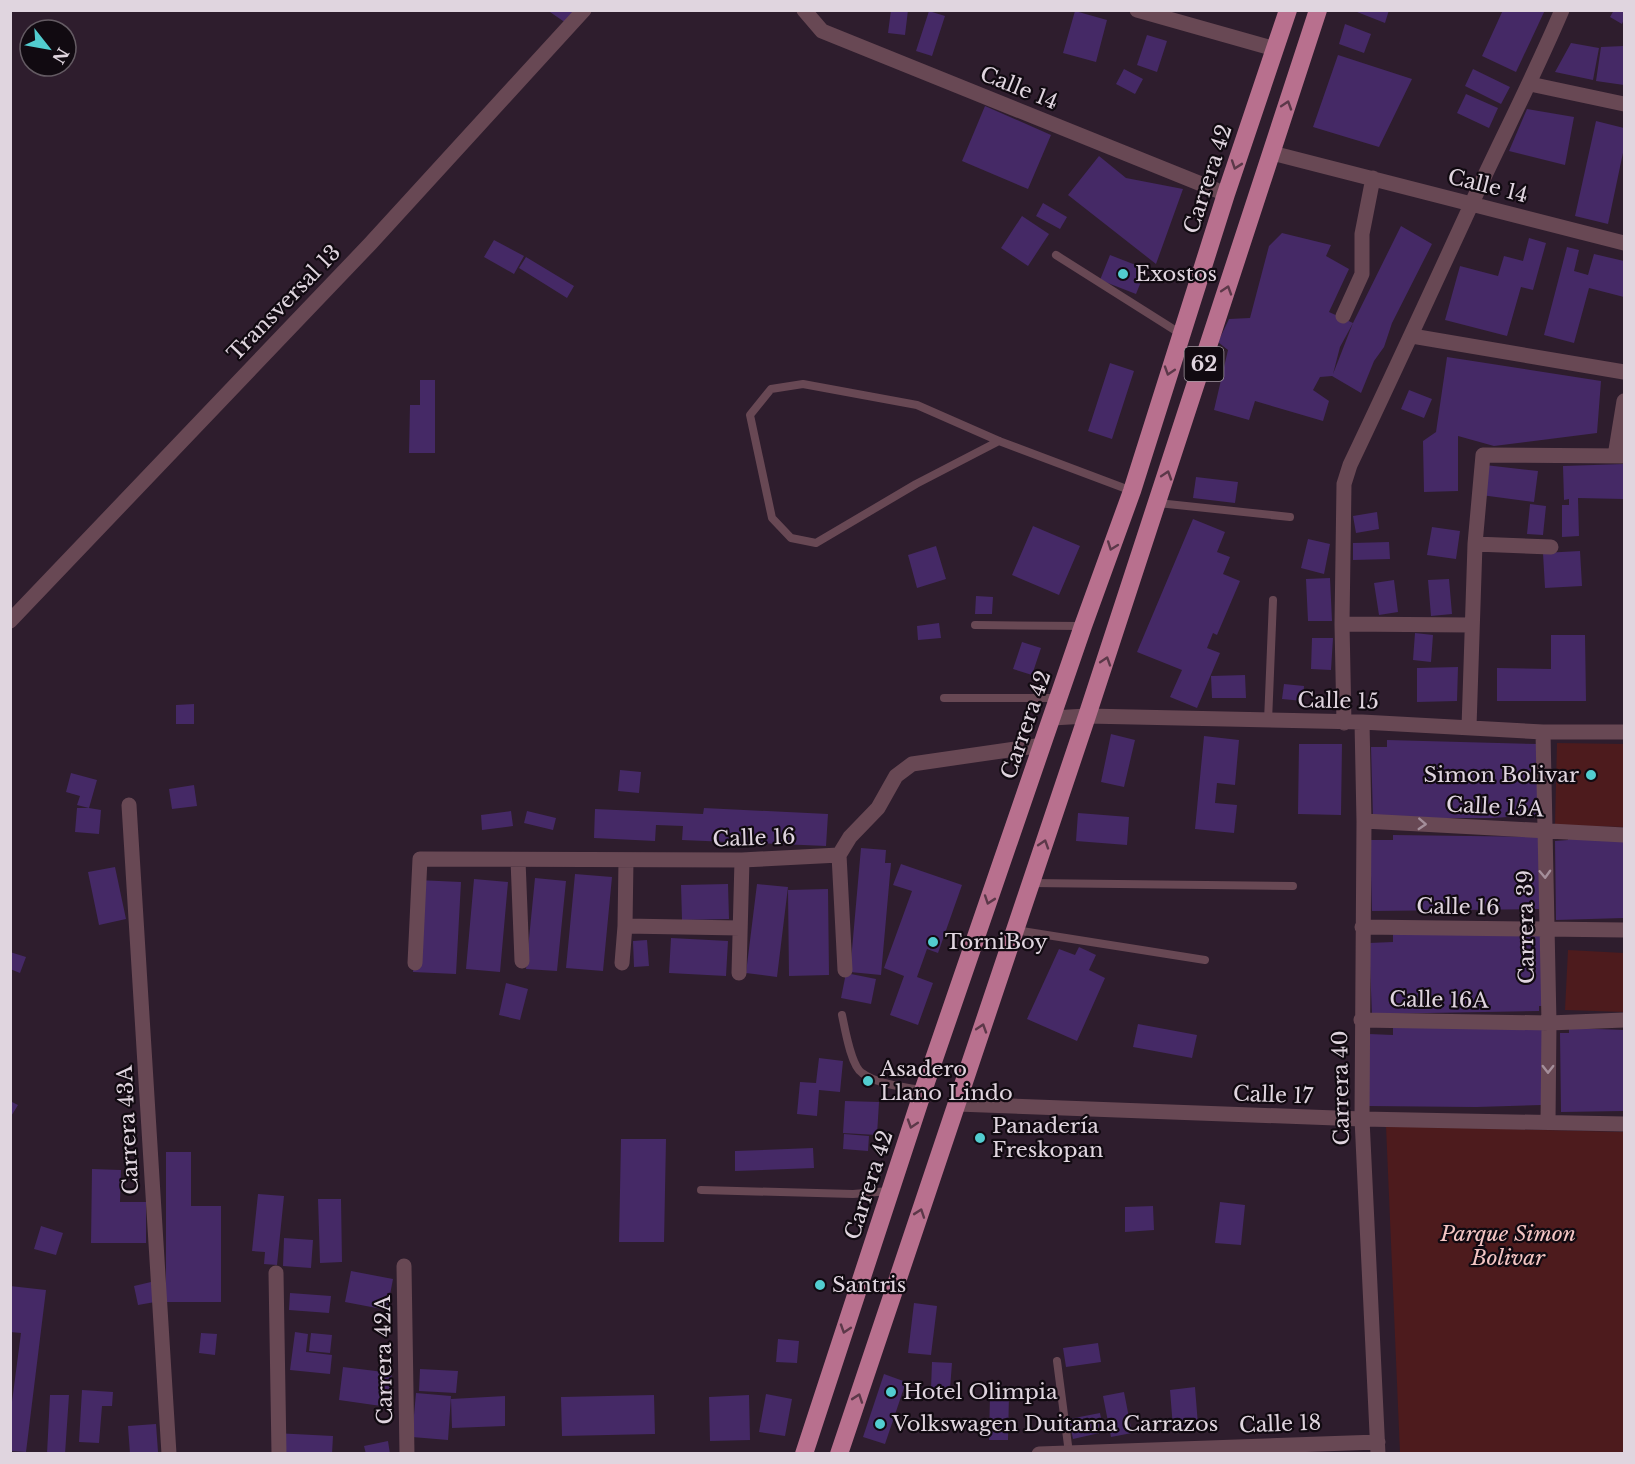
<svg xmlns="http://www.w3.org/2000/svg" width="1635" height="1464" font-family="'Libre Baskerville',serif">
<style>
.green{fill:#4d1b1d}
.building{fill:#452966}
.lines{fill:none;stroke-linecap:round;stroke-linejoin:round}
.service{stroke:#684854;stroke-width:8}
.minor{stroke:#684854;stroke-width:15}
.trunk{stroke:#b8708e;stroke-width:18}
.oneway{stroke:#5c3849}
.oneway2{stroke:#a48e9a}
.poi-dot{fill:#52cdd0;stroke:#110a11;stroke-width:2}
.labels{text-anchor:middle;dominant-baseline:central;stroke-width:4.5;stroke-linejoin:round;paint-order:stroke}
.shield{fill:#110a11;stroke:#a298a1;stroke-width:1.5}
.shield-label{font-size:20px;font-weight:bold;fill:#e0d5df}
.street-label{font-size:21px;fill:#e0d5df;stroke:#110a11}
.poi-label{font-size:21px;fill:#e0d5df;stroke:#110a11;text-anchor:start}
.park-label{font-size:21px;font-style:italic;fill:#f4c5c3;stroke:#110a11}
</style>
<rect width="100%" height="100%" fill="#2e1d2d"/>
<path class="green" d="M1557,743L1624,744V827L1555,825Z
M1568,950L1624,953V1012L1565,1010Z
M1386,1126L1624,1132V1453H1400Z"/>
<path class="building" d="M547,10H574L566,23Z
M891,10H908L905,35L888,33Z
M1352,10H1389L1385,23Z
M1503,10H1545L1516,72L1482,56Z
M1614,10H1624V19L1622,24L1610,17Z
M929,11L945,16L932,56L916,51Z
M1075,11L1107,20L1096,62L1063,53Z
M1345,24L1371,34L1364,53L1339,44Z
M1147,35L1167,41L1157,72L1137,65Z
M1571,43L1599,48L1593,80L1555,72Z
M1624,46V85L1596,81L1601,47Z
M1338,55L1412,79L1379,147L1313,127Z
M1124,69L1143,79L1135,94L1116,84Z
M1473,69L1510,87L1501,104L1465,86Z
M1466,94L1498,108L1489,128L1457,113Z
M985,106L1051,135L1028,189L962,161Z
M1527,109L1574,117L1565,165L1509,151Z
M1596,121L1624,128V148L1608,224L1575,216Z
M1099,156L1126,178L1183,189L1156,264L1068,195Z
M1043,203L1067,217L1060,229L1036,216Z
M1022,216L1049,234L1028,266L1001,248Z
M1401,226L1432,244L1392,323L1384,347L1374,361L1361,393L1332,376L1320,377L1313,390L1329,401L1323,421L1255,401L1249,420L1214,410L1228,350L1218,342L1229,319L1250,318L1269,246L1282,233L1331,245L1326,256L1349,269L1329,312L1353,323L1340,347L1333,374L1353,323Z
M1529,238L1546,243L1533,290L1521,287L1507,336L1445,320L1460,266L1498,276L1504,256L1523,261Z
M494,240L524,256L514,274L484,257Z
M1567,247L1579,250L1574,271L1588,275L1594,254L1624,261V297L1589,288L1574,343L1544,335Z
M1110,255L1146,269L1136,294L1100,280Z
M526,257L574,286L567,298L519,268Z
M1447,357L1601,381L1597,433L1494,446L1458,436V491L1424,492L1423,441L1436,432Z
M1110,363L1134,371L1112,439L1088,431Z
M420,380H435V453H409L410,405H420Z
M1409,390L1432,399L1424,418L1401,409Z
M1624,464V499L1578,498L1579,536L1562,537V505H1569V499L1564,500L1563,466Z
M1485,465L1538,471L1534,502L1481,495Z
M1196,477L1238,482L1235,503L1193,498Z
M1530,504L1546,506L1543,535L1527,534Z
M1377,512L1379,529L1356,533L1353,516Z
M1193,519L1225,532L1217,552L1230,557L1223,574L1240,581L1217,635L1213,633L1207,648L1220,653L1197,708L1170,697L1182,670L1137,652Z
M1033,526L1080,546L1059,595L1012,575Z
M1432,527L1460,531L1456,559L1427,555Z
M1308,539L1330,544L1324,574L1301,568Z
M1389,542L1390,559L1353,560V543Z
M936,546L946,579L917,588L908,555Z
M1580,551L1582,586L1545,588L1543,553Z
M1330,578L1332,621H1308L1306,579Z
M1449,579L1452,614L1431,616L1428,580Z
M1394,580L1398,612L1379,615L1374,583Z
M976,596L993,597L992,614H975Z
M939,623L941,638L918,640L917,626Z
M1415,633L1433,635L1431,662L1413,660Z
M1551,635H1585L1586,701H1497V668L1551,669Z
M1312,638H1333L1331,670L1311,669Z
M1022,642L1041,648L1032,675L1013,669Z
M1458,667L1457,701L1417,702V668Z
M1245,675L1246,698H1212L1211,676Z
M1284,684L1304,686L1303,701L1282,699Z
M194,704V724H176V705Z
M1111,734L1135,740L1124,787L1101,782Z
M1204,736L1239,740L1235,785L1217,783L1215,803L1237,805L1234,833L1195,829Z
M1387,740L1538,744V815L1493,818H1373L1371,747H1387Z
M1299,744H1342L1341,815L1298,814Z
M620,770L641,772L639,793L618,791Z
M71,773L97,780L89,808L101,810L99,834L75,832L77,808H89L77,805L80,796L66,792Z
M194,785L197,806L172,809L169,789Z
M704,808L828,814L826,846L682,840L683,826L656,825L655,841L594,838L595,809L703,814Z
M511,811L513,826L482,830L481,815Z
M527,811L556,818L553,830L524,823Z
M1078,813L1129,817L1127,845L1076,841Z
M1393,835L1539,837V909L1372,911L1370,840H1393Z
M1568,838L1624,839V918L1556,920L1555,841L1568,840Z
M861,848L886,850L885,863H891L881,975L850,972Z
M901,864L962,885L938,953L927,949L917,977L933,983L918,1025L890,1015L904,976L884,968L912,891L893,885Z
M115,867L126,919L99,925L88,872Z
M575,874L612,877L603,971L566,968Z
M535,878L566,881L557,971L526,969Z
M474,879L508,882L500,972L466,969Z
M417,880L461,882L456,974L413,972Z
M728,884L729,919L682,920L681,885Z
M757,884L788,887L777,977L746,973Z
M828,889L829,975L789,976L788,890Z
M1393,933L1544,936V1006H1539V1011L1372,1014L1369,943L1393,942Z
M671,938L728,941L726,976L669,973Z
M647,940L649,966L634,967L633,941Z
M1079,947L1096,955L1089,970L1105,978L1077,1041L1027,1019L1059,949L1075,955Z
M10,952L26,957L20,973L10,969Z
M846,973L876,979L871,1004L841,998Z
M506,983L528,989L520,1020L499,1015Z
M1393,1023L1544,1027L1542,1105L1476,1107L1368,1106L1369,1034L1393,1035Z
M1138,1024L1197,1035L1192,1058L1133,1047Z
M1569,1028L1624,1030V1111L1561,1112L1560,1033H1569Z
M819,1058L843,1061L840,1092L819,1090L817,1116L797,1114L800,1082L816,1083Z
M10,1101L18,1105L10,1118Z
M845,1101L879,1102L877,1135L843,1133Z
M844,1134L869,1136L868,1151L843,1149Z
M621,1139H666L664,1242H619Z
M813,1148L814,1168L735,1171V1151Z
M166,1152H191V1206H221V1302H166Z
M92,1169L121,1170L120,1202H146V1243H91Z
M258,1194L284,1196L277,1265L264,1264L265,1252L252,1251Z
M318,1199H341L342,1262L320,1263Z
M1220,1202L1245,1205L1241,1245L1215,1243Z
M1153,1206L1154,1230L1125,1232V1207Z
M41,1226L63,1233L56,1255L34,1249Z
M284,1238L313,1240L311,1268L283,1266Z
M351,1271L393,1279L387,1310L345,1302Z
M151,1282L155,1302L138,1305L134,1286Z
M10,1286L46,1290L26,1452L10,1451V1417L21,1333L10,1332Z
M290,1293L331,1296L329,1313L289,1310Z
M914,1303L937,1306L931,1355L908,1353Z
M295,1332L308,1334L306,1352L332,1355L330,1374L290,1370Z
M201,1333L217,1334L215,1355L199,1353Z
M311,1333L332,1335L330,1353L309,1351Z
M778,1339L799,1341L797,1363L776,1362Z
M1098,1343L1101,1362L1066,1367L1063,1348Z
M932,1362L952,1363L950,1389L931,1388Z
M343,1367L392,1373L388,1407L339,1400Z
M420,1369L458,1371L456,1393L419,1391Z
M884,1374L906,1382L885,1444L863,1437Z
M1195,1387L1198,1425L1173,1428L1170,1390Z
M82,1390L113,1392L112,1406H102L99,1443L79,1442Z
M1124,1392L1132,1433L1111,1437L1103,1396Z
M416,1393L451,1396L448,1440L412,1437Z
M766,1394L792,1399L785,1436L759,1432Z
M50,1395H69L65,1454H47Z
M654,1395L655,1434L562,1436L561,1397Z
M749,1395L750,1440L710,1441L709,1397Z
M990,1395H1009L1008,1440H989Z
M505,1396V1426L452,1428L451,1399Z
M1100,1413L1104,1432L1073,1439L1069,1419Z
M156,1424L158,1452L130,1454L128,1426Z
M274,1433L333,1436L332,1454H273Z
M388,1441L390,1454H366L364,1446Z"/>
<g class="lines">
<path class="service" d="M1056,255L1181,334
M999,441L916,484L816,543L791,538L772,518L750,415L771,389L803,384L917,405L999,441L1132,491
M1158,503L1290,517
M975,625L1082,626
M944,698H1057
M1268,721L1273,600
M1031,883L1293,886
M1015,930L1205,960
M842,1015C845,1029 851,1066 862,1073C875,1083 906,1088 922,1090
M701,1190L853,1194L889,1191
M1057,1361L1069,1453"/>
<path class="minor" d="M804,10L822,31L1226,194
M1137,10L1275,49
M1530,84L1624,104
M1272,153L1624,243
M1343,316L1362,274V234L1373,178
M1412,336L1624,372
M1615,456L1624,401
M1475,544L1551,547
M10,621L370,244L584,10
M1342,624L1471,625
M1052,718L1087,716L1362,722L1543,732H1624
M1362,722L1364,821L1362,1119L1378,1454
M1344,723L1342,624L1344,484L1350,465C1391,379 1431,292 1471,205C1501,140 1534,76 1562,10
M1469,727L1475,544L1483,455L1624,456
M1543,732L1549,1023L1548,1122
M129,805L169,1454
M1364,821L1624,835
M839,855L850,837L878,808L896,776L912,764L1043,745
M839,855L845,970
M518,860L522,961
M625,926L740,928
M1362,927L1624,930
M415,963L420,859L742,860L839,855
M622,963L625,926L626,860
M739,973L742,860
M1361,1020L1549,1023L1624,1020
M957,1104L1362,1119L1624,1124
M404,1266L407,1454
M276,1273L279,1454
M1039,1454L1378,1442"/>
<path class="trunk" d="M804,1454L923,1091L1083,626L1132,491L1226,194L1288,10
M839,1454L1087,716L1318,10"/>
</g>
<defs><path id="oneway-chevron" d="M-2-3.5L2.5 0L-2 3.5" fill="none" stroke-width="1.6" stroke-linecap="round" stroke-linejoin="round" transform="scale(1.5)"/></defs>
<g class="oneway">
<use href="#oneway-chevron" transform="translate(1287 105) rotate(-72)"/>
<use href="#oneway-chevron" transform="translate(1236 165) rotate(109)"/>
<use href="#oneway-chevron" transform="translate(1227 290) rotate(-72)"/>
<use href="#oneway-chevron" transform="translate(1169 371) rotate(108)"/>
<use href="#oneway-chevron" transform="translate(1167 475) rotate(-72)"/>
<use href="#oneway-chevron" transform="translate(1112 546) rotate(110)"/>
<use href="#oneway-chevron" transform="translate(1106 661) rotate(-72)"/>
<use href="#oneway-chevron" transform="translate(1044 844) rotate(-72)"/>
<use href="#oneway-chevron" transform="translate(989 900) rotate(109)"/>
<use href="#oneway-chevron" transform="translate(982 1028) rotate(-72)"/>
<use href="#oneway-chevron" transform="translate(912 1124) rotate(108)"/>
<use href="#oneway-chevron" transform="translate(920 1213) rotate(-71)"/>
<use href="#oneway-chevron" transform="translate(845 1329) rotate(108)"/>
<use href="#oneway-chevron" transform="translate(858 1398) rotate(-71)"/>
</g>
<g class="oneway2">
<use href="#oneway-chevron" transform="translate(1422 824) rotate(3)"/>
<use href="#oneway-chevron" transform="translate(1545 874) rotate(88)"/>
<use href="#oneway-chevron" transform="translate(1548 1069) rotate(90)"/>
</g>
<g class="poi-dot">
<circle cx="1123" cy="274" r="6"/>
<circle cx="1591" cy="775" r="6"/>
<circle cx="933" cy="942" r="6"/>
<circle cx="868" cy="1081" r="6"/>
<circle cx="980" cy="1138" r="6"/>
<circle cx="820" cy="1285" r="6"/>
<circle cx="891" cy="1392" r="6"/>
<circle cx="880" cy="1424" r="6"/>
</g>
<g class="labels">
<rect class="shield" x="1184.5" y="347" width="39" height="34" rx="4.5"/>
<g class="shield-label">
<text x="1204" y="364">62</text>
</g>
<g class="street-label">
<text transform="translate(1019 88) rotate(22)">Calle 14</text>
<text transform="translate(1208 179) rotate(-72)">Carrera 42</text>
<text transform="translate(1488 186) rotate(14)">Calle 14</text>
<text transform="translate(284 303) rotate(-46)">Transversal 13</text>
<text transform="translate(1338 701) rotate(1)">Calle 15</text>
<text transform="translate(1026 725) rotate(-71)">Carrera 42</text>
<text transform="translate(1495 807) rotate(3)">Calle 15A</text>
<text transform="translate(754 838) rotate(-2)">Calle 16</text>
<text transform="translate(1458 907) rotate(1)">Calle 16</text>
<text transform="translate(1526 927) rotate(-91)">Carrera 39</text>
<text transform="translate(1439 1000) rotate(1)">Calle 16A</text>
<text transform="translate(1341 1088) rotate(-91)">Carrera 40</text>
<text transform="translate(1273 1095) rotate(2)">Calle 17</text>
<text transform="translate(128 1130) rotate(-93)">Carrera 43A</text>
<text transform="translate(869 1185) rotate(-72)">Carrera 42</text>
<text transform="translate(384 1360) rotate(-91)">Carrera 42A</text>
<text transform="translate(1280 1424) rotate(-2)">Calle 18</text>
</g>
<g class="poi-label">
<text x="1135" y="274">Exostos</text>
<text x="1579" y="775" text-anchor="end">Simon Bolivar</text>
<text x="945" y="942">TorniBoy</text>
<text x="880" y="1069">Asadero<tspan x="880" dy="24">Llano Lindo</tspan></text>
<text x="992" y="1126">Panadería<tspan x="992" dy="24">Freskopan</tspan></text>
<text x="832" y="1285">Santris</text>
<text x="903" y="1392">Hotel Olimpia</text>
<text x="892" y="1424">Volkswagen Duitama Carrazos</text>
</g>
<g class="park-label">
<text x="1508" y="1234">Parque Simon<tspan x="1508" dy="24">Bolivar</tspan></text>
</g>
</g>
<rect width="1635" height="1464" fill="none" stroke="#e0d5df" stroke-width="24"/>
<g transform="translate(48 48) rotate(121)"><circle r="28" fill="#110a11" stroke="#645b63" stroke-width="1.5"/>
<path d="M0-4.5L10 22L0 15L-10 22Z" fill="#52cdd0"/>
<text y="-9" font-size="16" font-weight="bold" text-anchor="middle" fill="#e0d5df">N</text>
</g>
</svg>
